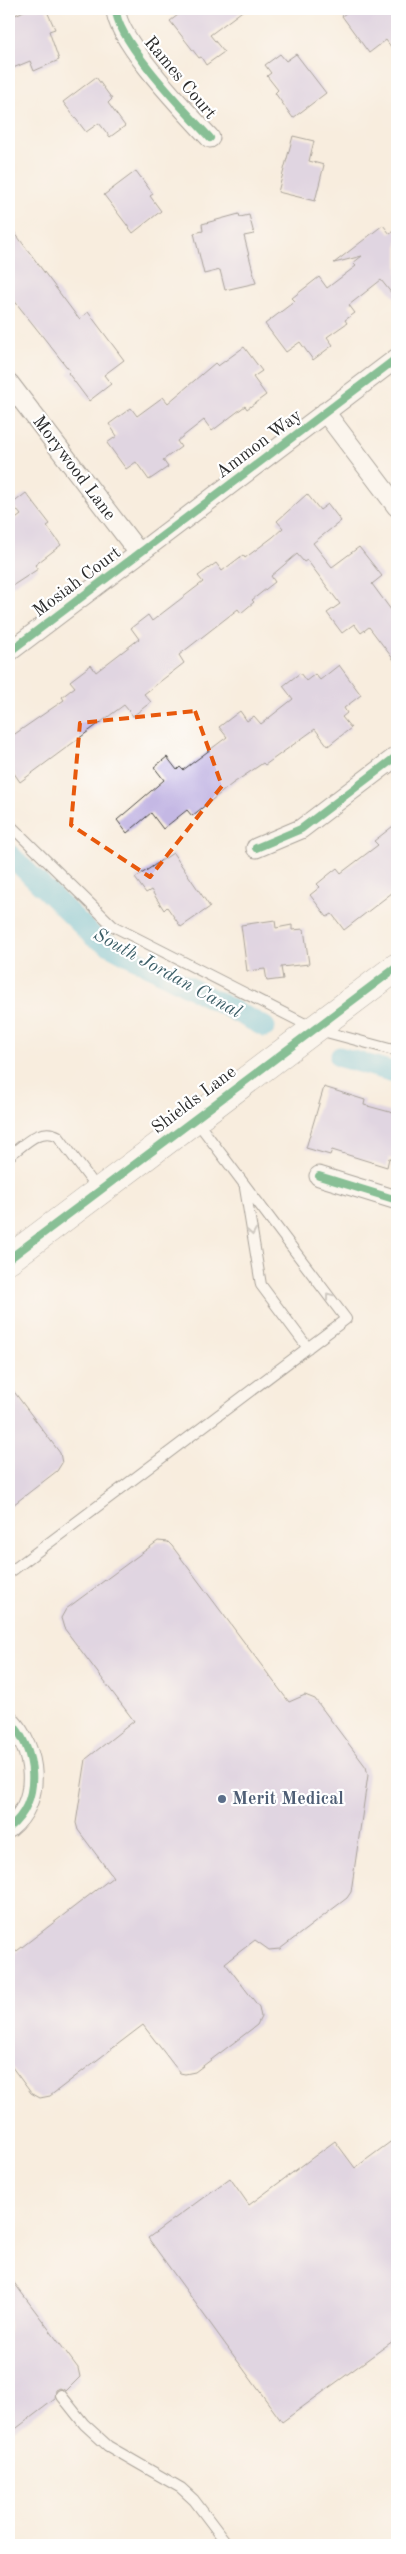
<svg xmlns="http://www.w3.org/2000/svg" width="406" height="2554" font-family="'Old Standard TT',serif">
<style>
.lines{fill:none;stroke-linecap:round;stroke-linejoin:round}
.canal{stroke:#58bdd6;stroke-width:21}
.building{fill:#c4b8e4}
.lane-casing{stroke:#4a4846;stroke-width:12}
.street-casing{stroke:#4a4846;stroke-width:21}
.secondary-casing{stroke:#4a4846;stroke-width:29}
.lane{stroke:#fff;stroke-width:10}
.street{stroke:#fff;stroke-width:19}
.secondary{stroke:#fff;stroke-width:28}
.cycleway-casing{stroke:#fff;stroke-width:11}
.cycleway{stroke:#00873e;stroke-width:8}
.oneway{stroke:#a0a0a0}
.marked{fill:none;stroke:#e8590c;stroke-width:4;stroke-dasharray:10 6;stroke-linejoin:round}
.service-dot{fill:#5c6f8a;stroke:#fff;stroke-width:2}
.labels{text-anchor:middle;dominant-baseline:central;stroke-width:4.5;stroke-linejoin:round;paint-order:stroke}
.street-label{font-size:18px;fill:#2b2b2b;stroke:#fff}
.service-label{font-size:18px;font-weight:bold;fill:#4e5e75;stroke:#fff;text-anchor:start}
.water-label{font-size:19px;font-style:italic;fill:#3b5e67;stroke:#fff}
</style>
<rect width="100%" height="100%" fill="#fff"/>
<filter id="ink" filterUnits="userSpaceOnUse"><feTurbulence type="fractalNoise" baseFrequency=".02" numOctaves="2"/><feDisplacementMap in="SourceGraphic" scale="10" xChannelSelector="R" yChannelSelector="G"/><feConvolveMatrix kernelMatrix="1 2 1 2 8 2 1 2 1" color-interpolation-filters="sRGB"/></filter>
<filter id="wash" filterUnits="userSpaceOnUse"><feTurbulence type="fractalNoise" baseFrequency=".0096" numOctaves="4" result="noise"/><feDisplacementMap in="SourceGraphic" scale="20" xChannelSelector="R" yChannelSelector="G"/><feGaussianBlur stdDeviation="1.12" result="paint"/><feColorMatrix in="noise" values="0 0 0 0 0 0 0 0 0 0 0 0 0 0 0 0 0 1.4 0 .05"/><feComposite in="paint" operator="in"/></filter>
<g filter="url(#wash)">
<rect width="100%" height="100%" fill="#f8edde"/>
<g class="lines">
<path class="canal" d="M9,854L94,937L265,1027
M340,1057L397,1073"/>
</g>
<g id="blocks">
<path class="building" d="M28,9H46L55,29L49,31L59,60L34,71L30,61L13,68L9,57V18Z
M186,9H245L210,35L224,52L206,65L201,57L199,58L170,21Z
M351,9H397V55L386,40L369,53L342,16Z
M280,54L286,61L296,54L326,93L293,118L275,93L278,90L267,76L271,73L265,65Z
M96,77L112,99L108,103L125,126L110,137L99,123L86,132L63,102Z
M293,136L314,141L309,161L324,165L315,201L278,192Z
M136,171L153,194L150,196L161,211L133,233L104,195Z
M239,214L240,217L249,215L254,234L244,236L256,283L225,290L220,270L204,274L194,233L203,231L202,224Z
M9,225L79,319L88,312L124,360L104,375L111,384L89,401L68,373L70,371L9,294Z
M383,225L390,234L397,229V300L381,280L349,305L355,313L345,320L347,323L327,337L333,345L313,360L300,342L286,352L265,324L295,301L292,298L319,277L327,288L356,266L353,263L362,256L334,263Z
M244,347L262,371L253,377L266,395L247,409L245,406L212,431L204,420L177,441L181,447L163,460L168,467L149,480L136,462L126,469L107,443L117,436L109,424L131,408L137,416L163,397L168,403L215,363L218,366Z
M26,493L50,524L47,526L61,545L35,565L38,569L9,588V524L21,515L12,504Z
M307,494L320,510L328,504L341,521L313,543L332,567L359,547L382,576L372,584L397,618V664L369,627L361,633L354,624L342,633L327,613L340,604L307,560L304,562L297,554L271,576L275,582L252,600L254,602L241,613L238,609L179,655L184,663L144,694L151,702L133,716L124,705L20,782L9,766V738L64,700L62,697L75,687L70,681L91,665L96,672L139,639L131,628L148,615L152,621L203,582L198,576L216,563L222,571L243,555L245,558L273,537L283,528L277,521Z
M339,665L361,695L344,708L347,713L342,717L351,728L328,746L315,729L265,765L263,763L232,784L192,816L187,810L163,829L151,813L127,833L117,820L164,780L154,767L167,757L177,770L180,767L183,770L227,737L219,727L240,711L247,721L254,716L261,724L293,699L283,686L300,673L306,681L315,674L320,680Z
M397,823V889L344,930L332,914L327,917L310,895L320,887L317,884L337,868L341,873L378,845L374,841Z
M173,853L210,907L181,927L167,907L164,910L151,890L146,893L135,878Z
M275,920L276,928L292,925V930L304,929L309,964L281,967L283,979L267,981L265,969L247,971L241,925Z
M324,1087L365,1100L364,1105L397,1114V1161L389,1158L387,1167L332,1150L330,1155L306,1148Z
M9,1385L60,1453L62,1463L57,1471L9,1508Z
M158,1541L168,1542L172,1546L289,1702L305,1695L315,1699L366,1767L368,1775L351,1892L347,1898L280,1949L269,1950L255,1940L225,1963L259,2007L261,2017L257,2025L195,2072L185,2074L180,2073L143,2025L50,2096L40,2098L31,2093L9,2063V1957L113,1877L78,1830L76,1823L86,1759L134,1721L64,1628L61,1618L66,1609Z
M397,2137V2338L282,2422L148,2238L230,2178L249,2205L335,2141L355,2168Z
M9,2276L78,2368L80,2377L66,2391L60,2388L56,2390L55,2399L9,2434Z"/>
</g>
</g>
<g filter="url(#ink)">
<use href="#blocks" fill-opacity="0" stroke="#4a4846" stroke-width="1"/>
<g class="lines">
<defs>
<path id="lane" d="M9,824L113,926L315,1029L397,1051
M9,1156C24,1145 40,1126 58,1136L99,1191
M245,1188L261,1285L308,1348
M9,1573L346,1319L195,1119
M61,2395L84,2424L108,2446L181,2488L194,2500L228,2545"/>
<path id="street" d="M116,9C115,39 188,114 210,138
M9,383L139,553
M325,412L397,507
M9,652L397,358
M256,848L301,829L397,756
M319,1176L397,1200
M9,1720C37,1749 43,1801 9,1828"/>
<path id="secondary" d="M9,1259L397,967"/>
</defs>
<use href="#lane" class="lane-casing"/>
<use href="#street" class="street-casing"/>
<use href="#secondary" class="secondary-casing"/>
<use href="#lane" class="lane"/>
<use href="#street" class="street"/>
<use href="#secondary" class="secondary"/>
<defs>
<path id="cycleway" d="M116,9C115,39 188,114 210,138
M9,652L397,358
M256,848L301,829L397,756
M319,1176L397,1200
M9,1259L397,967
M9,1720C37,1749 43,1801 9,1828"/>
</defs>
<use href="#cycleway" class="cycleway-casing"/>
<use href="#cycleway" class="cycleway"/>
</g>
<defs><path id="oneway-chevron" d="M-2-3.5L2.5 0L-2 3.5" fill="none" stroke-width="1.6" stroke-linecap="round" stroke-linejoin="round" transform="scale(1.25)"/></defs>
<g class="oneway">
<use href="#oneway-chevron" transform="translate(252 1232) rotate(81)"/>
<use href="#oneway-chevron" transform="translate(329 1296) rotate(-127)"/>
</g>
</g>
<path d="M0 0H406V2554H0ZM195,711L222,786L150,877L71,825L80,723Z" fill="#f8edde" fill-opacity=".55" fill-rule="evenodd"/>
<path class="marked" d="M195,711L222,786L150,877L71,825L80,723Z"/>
<circle class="service-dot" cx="222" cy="1799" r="5"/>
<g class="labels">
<g class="street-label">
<text transform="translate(180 78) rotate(50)">Rames Court</text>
<text transform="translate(259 444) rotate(-37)">Ammon Way</text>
<text transform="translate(74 468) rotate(53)">Morywood Lane</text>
<text transform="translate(77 582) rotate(-37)">Mosiah Court</text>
<text transform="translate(194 1100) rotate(-37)">Shields Lane</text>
</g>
<g class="service-label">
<text x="232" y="1799">Merit Medical</text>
</g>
<g class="water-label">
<text transform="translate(167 974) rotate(29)">South Jordan Canal</text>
</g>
</g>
<rect width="406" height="2554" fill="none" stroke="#fff" stroke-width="30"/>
</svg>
